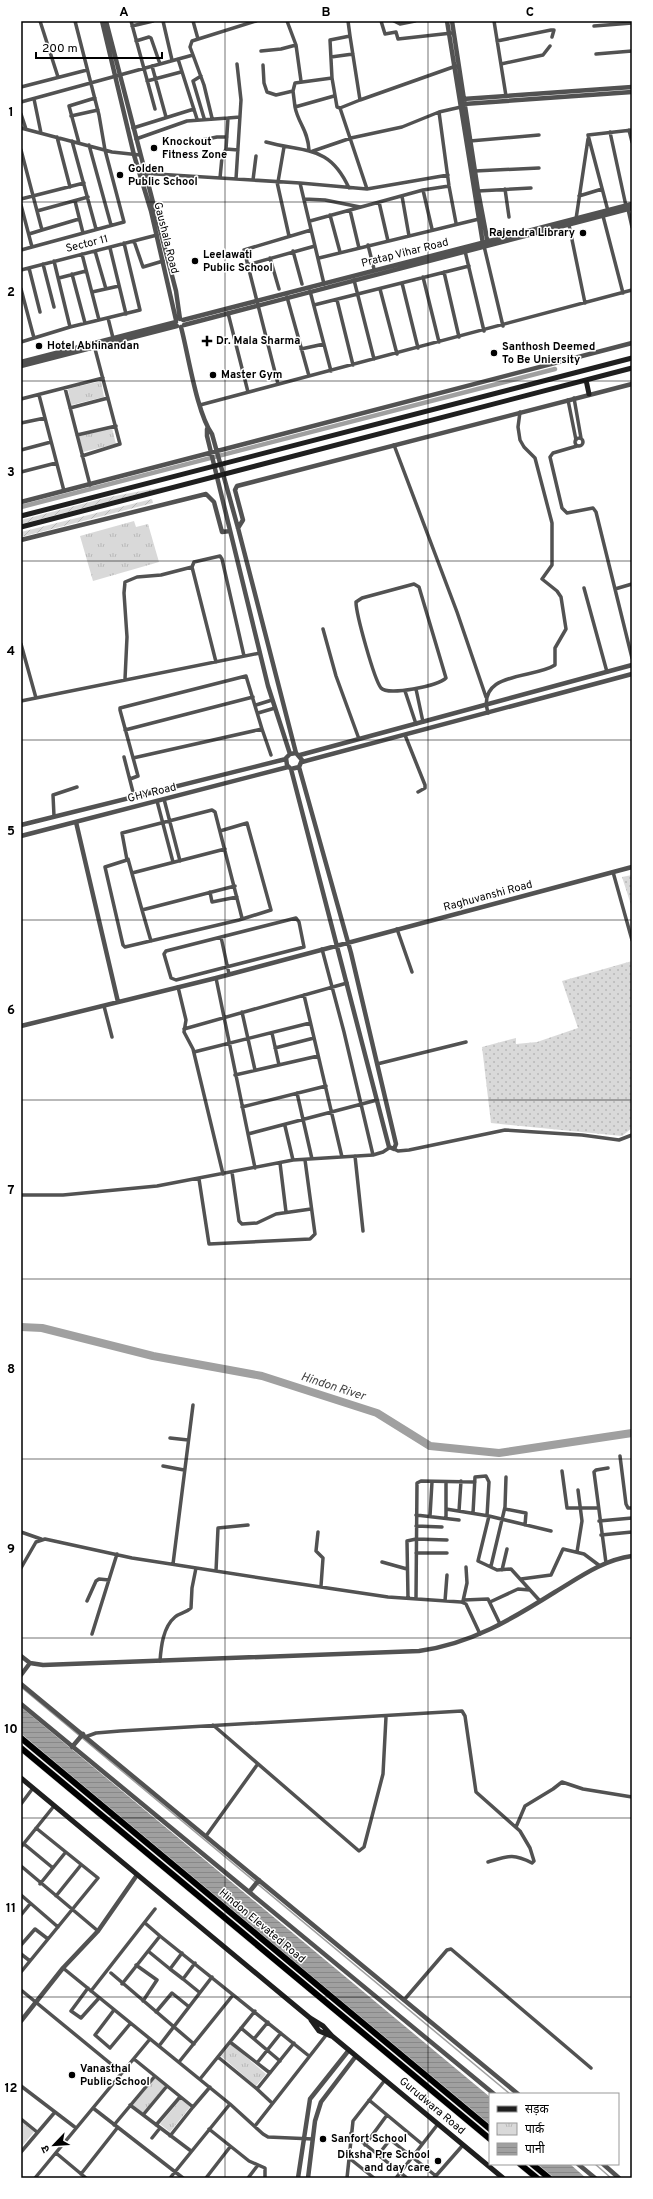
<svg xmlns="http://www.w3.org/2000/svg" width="653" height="2199" font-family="Overpass,'Noto Sans Devanagari',sans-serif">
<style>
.grass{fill:url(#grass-dots)}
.park{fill:url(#park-tufts)}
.garden{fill:url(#garden-furrows)}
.water{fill:url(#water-rules)}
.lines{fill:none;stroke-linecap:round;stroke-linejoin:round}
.stream{stroke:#a0a0a0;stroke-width:1.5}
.canal{stroke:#a0a0a0;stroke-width:4.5}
.river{stroke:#a0a0a0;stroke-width:8}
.motorway-casing{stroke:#dbdbdb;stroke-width:7}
.minor{stroke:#525252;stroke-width:3.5}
.tertiary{stroke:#525252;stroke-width:4.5}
.secondary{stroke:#1f1f1f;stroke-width:5}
.motorway{stroke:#000;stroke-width:6}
.grid{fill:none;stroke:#000;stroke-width:1;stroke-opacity:0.55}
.poi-dot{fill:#000;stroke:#fff;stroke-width:1.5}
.labels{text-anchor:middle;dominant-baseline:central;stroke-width:3;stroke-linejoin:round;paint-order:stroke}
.poi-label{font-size:11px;font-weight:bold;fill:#000;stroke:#fff;text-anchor:start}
.street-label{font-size:11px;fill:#000;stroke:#fff}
.water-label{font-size:12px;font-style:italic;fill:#414141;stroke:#fff}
.neatline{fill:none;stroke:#000;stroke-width:1.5}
.grid-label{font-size:13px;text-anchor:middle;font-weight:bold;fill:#000}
</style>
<defs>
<pattern id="grass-dots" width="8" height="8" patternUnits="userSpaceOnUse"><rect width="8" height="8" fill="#d9d9d9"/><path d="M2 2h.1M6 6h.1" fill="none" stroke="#b8b8b8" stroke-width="1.8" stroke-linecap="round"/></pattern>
<pattern id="park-tufts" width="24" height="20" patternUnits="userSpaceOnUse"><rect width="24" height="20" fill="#d9d9d9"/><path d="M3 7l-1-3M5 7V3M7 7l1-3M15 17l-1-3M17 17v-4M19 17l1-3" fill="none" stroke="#b8b8b8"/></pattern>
<pattern id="garden-furrows" width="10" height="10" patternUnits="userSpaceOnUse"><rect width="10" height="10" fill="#d9d9d9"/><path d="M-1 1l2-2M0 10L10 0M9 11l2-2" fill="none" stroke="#b8b8b8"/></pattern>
<pattern id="water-rules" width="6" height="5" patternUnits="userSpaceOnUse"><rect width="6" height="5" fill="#a0a0a0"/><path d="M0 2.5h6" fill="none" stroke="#888"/></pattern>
</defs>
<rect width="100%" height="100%" fill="#fff"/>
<path class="grass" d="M632,875V908L622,877Z
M632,961V1128L622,1136L491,1123L482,1047L516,1038V1044L537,1042L578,1028L562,981Z"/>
<path class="park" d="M101,381L104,397L71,405L68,389Z
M112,428L116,444L83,452L79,436Z
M134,521L136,527L148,524L159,562L93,581L80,536Z
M231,2044L266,2074L256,2086L221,2056Z
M155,2078L165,2086L143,2113L133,2105Z
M181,2099L190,2107L170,2132L160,2124Z
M21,2121L34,2132L22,2146L21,2145Z"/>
<path class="garden" d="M169,486L21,524V520L109,497Z
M152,499L153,503L21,537V532Z"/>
<path class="water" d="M21,1707L490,2097V2127L21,1740Z
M534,2164H570L586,2178H550Z"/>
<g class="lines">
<path class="stream" d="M21,1687L510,2094
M595,2164L611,2178"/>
<path class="canal" d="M21,507L555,369"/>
<path class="river" d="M21,1327L42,1328L153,1356L262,1376L377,1413L430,1446L499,1453L632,1433"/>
<defs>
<path id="motorway" d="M21,1738L490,2129
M21,1748L490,2139
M520,2164L537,2178
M532,2164L549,2178"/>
</defs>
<use href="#motorway" class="motorway-casing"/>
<path class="minor" d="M40,21L58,77
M131,21L155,109
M163,21L172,60
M193,21L198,39
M287,21L296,45L301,81
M348,21L350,36L330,40L332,78L337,107L340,108L367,189
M381,21L385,34L396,32L398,39L452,33
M394,21L400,24L415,21
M494,21L506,96
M132,26L153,21
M594,26L632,23
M350,36L360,100L456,66
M136,41L149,37L151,38L160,64
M497,41L551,30H554L552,37
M261,51L281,49L296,45
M596,54L632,51
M193,55L204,85L212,118
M331,57L353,54
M178,59L197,119
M501,64L543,55L550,46
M263,65L264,83L267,92L276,95L293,91
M152,66L166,117
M201,76L193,81L204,118
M332,78L295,83L293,91L295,107L334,96
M147,81L181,72
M21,87L87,70
M34,99L41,133
M21,102L193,55L190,47L192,41L256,21
M295,107C298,123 308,130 309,150
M340,108L360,100
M439,112L449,186L456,223
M21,114L26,129
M71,116L98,110
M228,118L240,117
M21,128L112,152L140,155
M133,128L194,109
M629,130L632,142
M610,132L626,206
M57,137L70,187
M136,139L187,121L228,118L226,149L222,157L220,178
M72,141L96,229
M197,141L217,137H227
M470,141L539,135
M266,142C305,153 329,144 349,188
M79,143L69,106L95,98
M89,145L111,225
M226,149L238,150
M21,150L42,230L79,219
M313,151L351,138L402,127L439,112L461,107
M475,171L539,168
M140,173L300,183
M236,179L241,100L237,64
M253,180L256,156
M277,182L289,236
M278,182L284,147
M505,189L509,217
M423,190L432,229
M478,191L531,188
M402,196L409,236
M579,196L602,189
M21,199L84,183
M304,199L325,200L360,207
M75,201L83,233
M379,202L388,241
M21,205L32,247
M628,209L632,227
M350,210L359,248
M37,211L88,197
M608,211L588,135L632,130
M330,215L340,252
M603,216L623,293
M576,219L588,139
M310,221L423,190L449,186
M569,225L585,303
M29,234L42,230
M134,241L143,267L163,261
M368,245L374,269
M484,246L503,326
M110,248L126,314
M21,250L124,222L105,150L99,115L75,21
M95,251L106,289
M293,251L302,284
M465,251L484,331
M82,254L99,320
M270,258L279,289
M319,258L479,219
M54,261L70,327
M43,264L54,307
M247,265L315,246
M29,268L40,312
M21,270L157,235
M444,272L459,337
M72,274L85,323
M423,277L439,342
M59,278L86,271
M354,280L374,359
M402,283L418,348
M324,284L300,183L367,189L448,175
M21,289L34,338
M380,289L397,354
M310,291L331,371
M92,292L119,286
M287,297L309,376
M337,300L353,365
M314,305L469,266
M228,313L248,392
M108,318L113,338
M21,342L70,327L140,310L124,243
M301,349L324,344
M278,384L244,250L311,230
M65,388L90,485
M39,395L64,491
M574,398L581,438
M21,399L103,378
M568,400L576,440
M200,405L632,290
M70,408L108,398
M21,423L45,418
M77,435L116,426
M575 442a4 4 0 1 1 8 0a4 4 0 1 1-8 0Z
M394,445L457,612L486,697
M577,446L553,453L550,457L562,508L567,513L593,508L596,512L632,658
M21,450L51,442
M82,456L120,444L94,345
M21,472L56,463
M414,584L419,587L446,678C438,686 388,696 381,688C374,679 356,614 356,602L362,598Z
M584,588L607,672
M615,589L632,584
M323,629L336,676L359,739
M21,644L36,698
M216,662L192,567L194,562L220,556L222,559L244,656
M125,679L127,637L124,593L125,582L137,577L161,575L192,567
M416,689L423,722
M405,691L416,724
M21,701L260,653
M256,705L272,700
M258,713L275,708
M488,713C476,671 534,679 555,665V648L566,629L561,597L557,591L542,579L552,565V523L535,458L524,447L520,440L518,427L520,412
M262,729L271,755
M125,730L253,697
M405,735L425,785V788L418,792
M124,757L134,796
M130,779L138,776L120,710V708L246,676L262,729L133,758
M164,799L180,861
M157,801L173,862
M54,816L53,795L77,787
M220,831L247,823L271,910L239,920L125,947L123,945L105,867L127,860L122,833L212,810L215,812L242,918
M128,859L142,910
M613,872L632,940
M132,873L225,849
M210,892L212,902L237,897
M296,918L299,922L304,947L176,980L171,978L164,954L166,951Z
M397,929L412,972
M221,937L229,974
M151,941L142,910L235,886
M322,949L344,1032L373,1155
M216,978L255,1168
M178,987L186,1020L184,1032L193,1049L223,1174
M304,995L342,1157
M104,1006L112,1037
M242,1012L255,1070
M184,1029L347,983
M272,1033L279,1065
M275,1048L314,1038
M194,1052L310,1023
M377,1064L466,1042
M235,1075L318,1056
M297,1093L312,1159
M242,1107L326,1086
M285,1126L293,1160
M248,1134L377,1100
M394,1149L398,1151L409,1150L505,1130L582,1135L619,1140L632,1135
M355,1156L363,1231
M280,1163L286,1212
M232,1172L239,1221L242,1224L257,1223L276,1214L311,1209
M199,1179L209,1244L310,1239L315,1234L305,1160
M21,1195H63L157,1186L293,1160L373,1155L383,1152L389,1148
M170,1438L188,1440
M620,1456L626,1504L628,1508H632
M163,1466L184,1470
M562,1471L567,1508H597
M446,1509L489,1516L551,1531
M505,1509L526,1513L525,1525
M459,1511L461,1481
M473,1513L475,1477L486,1476L489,1482L487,1516
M416,1515L459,1520
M430,1516L432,1482
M489,1516L478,1561L497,1570L511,1569L540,1601
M446,1518V1482
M599,1521L632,1518
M416,1526L442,1527
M21,1532L41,1539
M318,1532L316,1551L323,1558L321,1586
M601,1535L632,1532
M577,1552L582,1521L578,1490
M416,1553H447
M382,1562L407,1569
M606,1563L594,1472L596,1470L608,1468
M173,1564L193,1405
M491,1566L505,1507L506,1477
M21,1568L36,1542L45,1539L132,1558L267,1579L388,1597L461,1602L466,1604L480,1634
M502,1570L507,1549
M216,1571L218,1528L248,1525
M521,1579L551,1575L563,1549L584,1554L600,1566
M408,1598L407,1541L416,1539L447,1540
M416,1599L417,1483L421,1481L475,1482
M464,1600L488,1599L500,1624
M87,1601L96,1581L99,1579L109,1580
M445,1601L447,1575
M463,1601L467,1583L466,1567
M490,1602L518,1589L530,1590
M92,1634L117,1554
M160,1661C161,1647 163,1627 175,1617C180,1613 186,1613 191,1608L192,1588L196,1568
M213,1725L359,1851L364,1847L383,1774L386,1717
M85,1737L96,1733L120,1731L462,1711L465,1716L476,1792L520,1831L530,1848L534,1861L532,1863C513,1853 508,1856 488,1862
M21,1804L33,1788
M516,1827L525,1806L553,1789L562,1782L583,1789L632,1797
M206,1836L257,1765
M24,1844L53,1868
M21,1847L54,1806
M21,1866L98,1931
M40,1884L65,1853
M21,1895L58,1927
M56,1896L81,1865
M21,1915L30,1904
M145,1923L160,1936
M21,1945L35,1929L48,1939
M148,1951L170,1969L182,1953
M21,1954L30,1961
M195,1963L183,1979L199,1992
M136,1965L157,1980L143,2001
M63,1968L230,2104L263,2134L268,2137L313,2139
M170,1969L183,1979
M21,1972L98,1878L36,1828
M111,1973L194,2044
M122,1984L160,1936L309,2056
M88,1988L71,2011L81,2018L99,1998
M21,1990L122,2073
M91,1991L155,1909
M404,2000L447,1950L451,1949L591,2068
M114,2010L95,2035L110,2048L130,2024
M156,2012L172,1993L188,2006
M241,2028L254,2039L268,2022
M254,2039L280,2061
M230,2042L270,2073
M159,2046L212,1977
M218,2057L257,2089L294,2043
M134,2059L193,2107L170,2136
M179,2062L233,1995
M257,2063L281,2033
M200,2079L255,2011
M21,2086L76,2128
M257,2089L272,2103
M369,2100L422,2144
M130,2105L191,2151
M193,2107L210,2087
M93,2108L183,2178
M143,2115L167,2086
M21,2119L37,2132
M114,2125L155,2076
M156,2125L180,2097
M255,2126L327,2034
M209,2129L249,2161L265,2168V2178
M351,2133L407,2178
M152,2138L160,2128
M365,2145L387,2115
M21,2152L55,2112
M56,2153L86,2178
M378,2155L389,2141H392L436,2176
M349,2158L374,2178
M81,2174L118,2127
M35,2178L150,2039
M170,2178L230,2104
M206,2178L230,2147
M248,2178L258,2165
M347,2178L353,2121L385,2080
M396,2178L438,2124
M434,2178L463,2145"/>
<path class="tertiary" d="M102,21L134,155L151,211L176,320
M106,21L176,291L180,319
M447,21L483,244
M452,21L478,191L488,244
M463,99L632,87
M464,104L632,92
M183,320L632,204
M184,325L632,208
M181,327C188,353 197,414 212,434L238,528L296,753L302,760L299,767L291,769L287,765L286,758L290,754L296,753
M21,362L176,322
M21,366L177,326
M207,429V436L268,686L290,754
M21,502L632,343
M238,528L243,520L235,490L237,486L632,384
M21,540L206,494L214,502L222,532L230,531
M300,755L632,665
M302,762L632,674
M291,769L389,1147L394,1149L396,1144L351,953L299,767
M76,822L118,1002
M21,825L286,759
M21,836L288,767
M21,1026L216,978L632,867
M21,1656L30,1663L43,1665L419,1651C471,1644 512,1619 555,1592C580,1577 603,1560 632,1556
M21,1675L30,1663
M21,1684L518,2094
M21,1704L494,2094
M72,1747L83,1734
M250,1891L259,1880
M21,2021L63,1968L98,1931L137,1875
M578,2164L595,2178
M603,2164L619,2178
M298,2178L310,2099L349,2050
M308,2178L315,2121L321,2102L356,2056"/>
<path class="secondary" d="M586,380L589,394
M21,516L632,358
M21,527L632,368
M21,1778L310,2018L323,2026L332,2036L503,2178
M311,2020L319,2031L331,2036"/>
<use href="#motorway" class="motorway"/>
</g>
<path class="grid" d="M225,21V2178M428,21V2178M21,202H632M21,381H632M21,561H632M21,740H632M21,920H632M21,1100H632M21,1279H632M21,1459H632M21,1638H632M21,1818H632M21,1997H632"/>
<g class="poi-dot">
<circle cx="154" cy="148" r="4"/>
<circle cx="120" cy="175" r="4"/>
<circle cx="583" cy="233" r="4"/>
<circle cx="195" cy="261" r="4"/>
<path d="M205 335h4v4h4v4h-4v4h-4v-4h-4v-4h4z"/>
<circle cx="39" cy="346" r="4"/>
<circle cx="494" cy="353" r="4"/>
<circle cx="213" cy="375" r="4"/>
<circle cx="72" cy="2075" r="4"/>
<circle cx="323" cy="2139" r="4"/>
<circle cx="438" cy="2161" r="4"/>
</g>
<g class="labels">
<g class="poi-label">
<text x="162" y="142">Knockout<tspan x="162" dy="13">Fitness Zone</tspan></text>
<text x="128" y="169">Golden<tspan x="128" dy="13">Public School</tspan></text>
<text x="575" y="233" text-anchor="end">Rajendra Library</text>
<text x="203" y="255">Leelawati<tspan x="203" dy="13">Public School</tspan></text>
<text x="216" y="341">Dr. Mala Sharma</text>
<text x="47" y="346">Hotel Abhinandan</text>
<text x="502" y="347">Santhosh Deemed<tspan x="502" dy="13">To Be Uniersity</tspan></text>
<text x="221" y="375">Master Gym</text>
<text x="80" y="2069">Vanasthal<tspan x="80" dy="13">Public School</tspan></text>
<text x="331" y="2139">Sanfort School</text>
<text x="430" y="2155" text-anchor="end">Diksha Pre School<tspan x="430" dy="13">and day care</tspan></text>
</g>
<g class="street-label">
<text transform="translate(166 238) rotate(76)">Gaushala Road</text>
<text transform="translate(87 244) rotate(-14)">Sector 11</text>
<text transform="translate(405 253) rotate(-14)">Pratap Vihar Road</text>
<text transform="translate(152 793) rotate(-14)">GHY Road</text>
<text transform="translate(488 896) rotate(-15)">Raghuvanshi Road</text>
<text transform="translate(262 1926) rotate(40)">Hindon Elevated Road</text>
<text transform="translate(432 2106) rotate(40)">Gurudwara Road</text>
</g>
<g class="water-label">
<text transform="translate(333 1387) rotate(18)">Hindon River</text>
</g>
</g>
<rect width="653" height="2199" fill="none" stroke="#ffffff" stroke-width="44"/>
<rect x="489" y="2093" width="130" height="72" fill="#ffffff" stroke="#999999"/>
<rect x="497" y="2106" width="20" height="6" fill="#1f1f1f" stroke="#999999"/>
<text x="525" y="2113" font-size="12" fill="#000000">सड़क</text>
<rect x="497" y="2123" width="20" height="12" fill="url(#park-tufts)" stroke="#999999"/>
<text x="525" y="2133" font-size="12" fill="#000000">पार्क</text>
<rect x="497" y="2143" width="20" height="12" fill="url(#water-rules)" stroke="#999999"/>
<text x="525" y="2153" font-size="12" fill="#000000">पानी</text>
<g transform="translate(54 2145) rotate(245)" stroke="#ffffff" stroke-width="3" paint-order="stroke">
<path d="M0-3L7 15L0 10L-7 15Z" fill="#000000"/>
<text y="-6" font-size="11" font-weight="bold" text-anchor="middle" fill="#000000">उ</text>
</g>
<path d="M36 52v6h126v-6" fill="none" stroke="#000000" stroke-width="2"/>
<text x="42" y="52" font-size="12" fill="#000000" stroke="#ffffff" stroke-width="3" paint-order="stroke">200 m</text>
<rect x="22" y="22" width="609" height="2155" class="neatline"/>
<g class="grid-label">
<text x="124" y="16">A</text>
<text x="326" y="16">B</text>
<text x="530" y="16">C</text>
<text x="11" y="116">1</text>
<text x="11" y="296">2</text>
<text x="11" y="476">3</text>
<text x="11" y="655">4</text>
<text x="11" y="835">5</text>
<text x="11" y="1014">6</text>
<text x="11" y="1194">7</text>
<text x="11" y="1373">8</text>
<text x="11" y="1553">9</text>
<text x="11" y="1733">10</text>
<text x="11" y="1912">11</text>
<text x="11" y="2092">12</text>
</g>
</svg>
